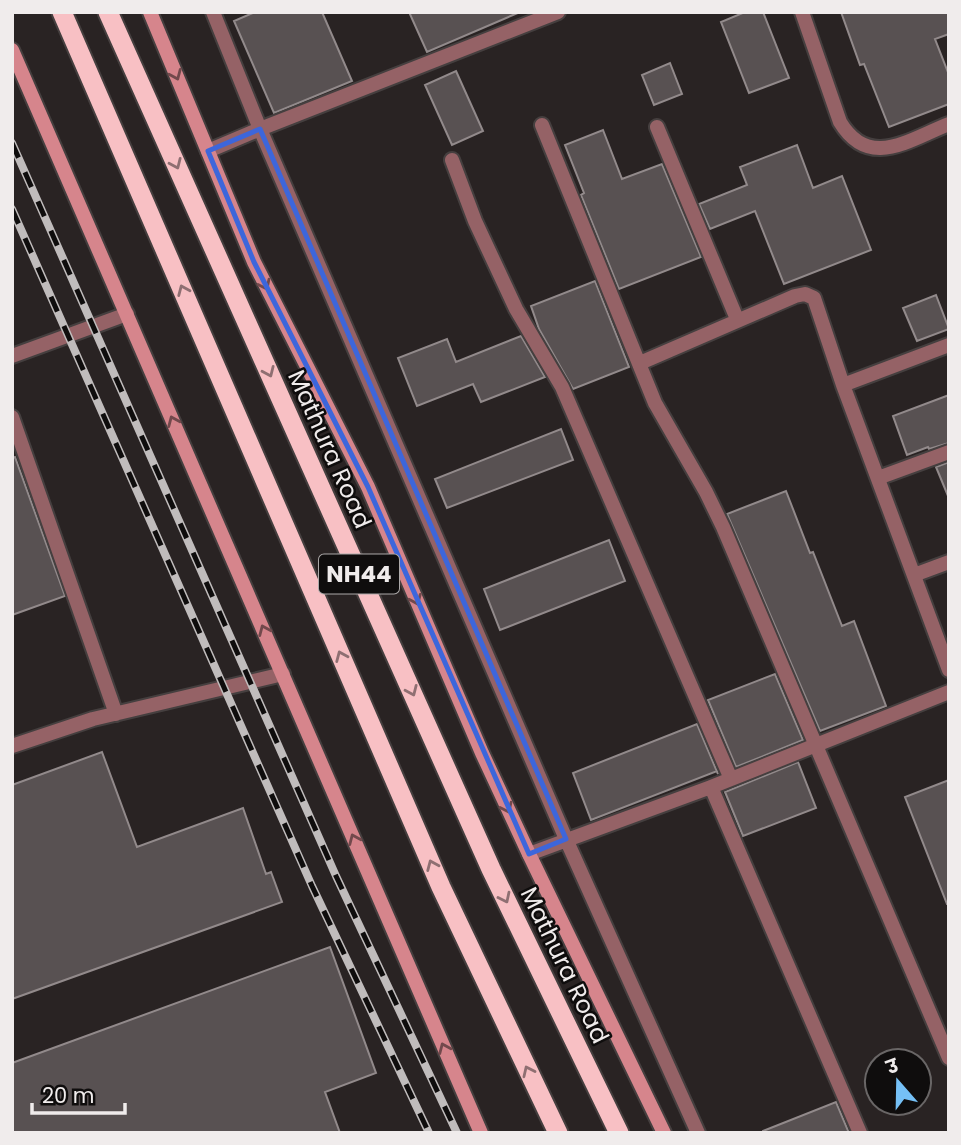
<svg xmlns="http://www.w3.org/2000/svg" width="961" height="1145" font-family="Poppins,'Noto Sans Devanagari',sans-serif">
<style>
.building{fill:#585152;stroke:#928a8b;stroke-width:2}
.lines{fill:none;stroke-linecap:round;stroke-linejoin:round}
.service-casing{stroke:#453f3f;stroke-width:18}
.minor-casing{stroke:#453f3f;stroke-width:18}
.secondary-casing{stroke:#453f3f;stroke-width:18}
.trunk-casing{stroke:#453f3f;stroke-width:23}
.service{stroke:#956266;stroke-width:14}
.minor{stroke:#956266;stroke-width:14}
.secondary{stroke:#d6858c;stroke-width:14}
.trunk{stroke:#f8c0c4;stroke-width:19}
.rail-casing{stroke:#c0bcbc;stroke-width:8}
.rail{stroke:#0f0d0d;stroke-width:5;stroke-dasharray:16;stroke-linecap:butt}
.oneway{stroke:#72494c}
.oneway2{stroke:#8f6f72}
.marked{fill:none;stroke:#3d66db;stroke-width:5;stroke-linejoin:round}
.labels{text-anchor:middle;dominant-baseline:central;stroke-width:5;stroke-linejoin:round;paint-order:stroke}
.shield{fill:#0f0d0d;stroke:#aca9a9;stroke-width:2}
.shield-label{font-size:23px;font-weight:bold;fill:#f0ecec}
.street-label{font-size:24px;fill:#f0ecec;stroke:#0f0d0d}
</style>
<rect width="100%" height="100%" fill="#292323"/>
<path class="building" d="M255,12H322L352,81L274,113L234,21Z
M409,12H520L427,52Z
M745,12H763L789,78L749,93L721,22Z
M841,12H949V34L935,39L949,75V104L889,127L864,64L860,65Z
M670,63L682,94L654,105L642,75Z
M456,71L483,131L452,145L425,85Z
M603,130L622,179L662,164L701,257L619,289L581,195L584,193L565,145Z
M797,145L813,188L842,176L871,250L784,284L755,211L710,229L699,204L747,185L740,167Z
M595,281L629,367L573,389L539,329L531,306Z
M936,295L949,329L917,341L903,308Z
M521,336L545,377L481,402L473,384L417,406L398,358L447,339L456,362Z
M949,395V443L929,449L928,447L907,455L893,416Z
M561,429L573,460L447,508L435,479Z
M15,457L65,596L12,615V458Z
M949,462V496H948L936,467Z
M786,491L810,553L813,552L842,626L854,621L886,706L820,731L727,514Z
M609,540L625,581L500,630L484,589Z
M775,674L803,740L736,767L708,700Z
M697,724L718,774L717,771L591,820L573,773Z
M102,752L137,847L243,808L266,874L271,872L282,902L12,999V785Z
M798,762L816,808L743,836L725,792Z
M949,780V904H947L905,797Z
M330,947L376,1073L325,1092L340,1133H12V1063Z
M836,1102L849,1133H763V1131Z"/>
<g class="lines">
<defs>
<path id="service" d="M12,356L127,314
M12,417L116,714
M12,746L93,719L283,674"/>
<path id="minor" d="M213,12L260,129L566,839L698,1133
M802,12L840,122C869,170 908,140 949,124
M542,125L655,403L706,492L723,527L949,1058
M657,127L737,319
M208,151L260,129L558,12
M452,160L475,221L516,309L562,387L731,779
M640,363L795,296L805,294L814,298L843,385L949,670
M843,385L949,345
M878,478L949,452
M914,575L949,562
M711,787L860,1133
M529,854L711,787L949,692"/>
<path id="secondary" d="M150,12L254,262L368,487L482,753L529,854L664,1133
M12,50L481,1133"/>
<path id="trunk" d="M62,12L441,887L558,1133
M108,12L491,869L619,1133"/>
</defs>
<use href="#service" class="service-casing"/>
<use href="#minor" class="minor-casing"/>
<use href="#secondary" class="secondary-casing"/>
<use href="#trunk" class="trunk-casing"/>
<use href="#service" class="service"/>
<use href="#minor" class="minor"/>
<use href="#secondary" class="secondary"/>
<use href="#trunk" class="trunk"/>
<defs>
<path id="rail" d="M12,143L336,876L457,1133
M12,209L312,886L429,1133"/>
</defs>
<use href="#rail" class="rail-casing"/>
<use href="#rail" class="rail"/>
</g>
<defs><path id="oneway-chevron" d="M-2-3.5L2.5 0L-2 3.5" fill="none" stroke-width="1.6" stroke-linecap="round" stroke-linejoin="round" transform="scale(1.75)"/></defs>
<g class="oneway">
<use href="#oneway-chevron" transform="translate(176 75) rotate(67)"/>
<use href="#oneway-chevron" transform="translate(265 285) rotate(64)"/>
<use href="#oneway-chevron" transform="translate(173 421) rotate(-113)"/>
<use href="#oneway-chevron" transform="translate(416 600) rotate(67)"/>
<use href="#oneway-chevron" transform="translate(264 630) rotate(-113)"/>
<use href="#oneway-chevron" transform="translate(507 808) rotate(65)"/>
<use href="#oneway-chevron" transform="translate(354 839) rotate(-113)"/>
<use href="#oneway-chevron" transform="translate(444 1048) rotate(-113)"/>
</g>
<g class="oneway2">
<use href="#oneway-chevron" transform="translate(176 164) rotate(66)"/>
<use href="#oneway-chevron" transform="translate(183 290) rotate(-113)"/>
<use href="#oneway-chevron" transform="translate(269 372) rotate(66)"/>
<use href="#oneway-chevron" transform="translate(341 656) rotate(-113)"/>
<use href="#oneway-chevron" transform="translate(412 691) rotate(66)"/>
<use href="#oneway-chevron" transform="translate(432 865) rotate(-113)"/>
<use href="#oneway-chevron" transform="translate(505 898) rotate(64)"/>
<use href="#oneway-chevron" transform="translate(528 1071) rotate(-115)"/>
</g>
<path class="marked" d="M260,129L566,839L529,854L368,487L254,262L208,151Z"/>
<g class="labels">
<rect class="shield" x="319" y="554.5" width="80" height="39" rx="5"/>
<g class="shield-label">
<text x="359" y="574">NH44</text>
</g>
<g class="street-label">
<text transform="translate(330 449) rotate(66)">Mathura Road</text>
<text transform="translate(565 965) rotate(64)">Mathura Road</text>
</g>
</g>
<rect width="961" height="1145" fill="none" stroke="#f0ecec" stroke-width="28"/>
<g transform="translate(898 1082) rotate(340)"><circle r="33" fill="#0f0d0d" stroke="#696666" stroke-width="2"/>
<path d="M0-5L12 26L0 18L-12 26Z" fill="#75c0f6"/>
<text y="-10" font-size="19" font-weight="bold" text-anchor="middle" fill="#f0ecec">उ</text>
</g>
<path d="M32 1103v10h93v-10" fill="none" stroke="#f0ecec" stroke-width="3.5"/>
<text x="42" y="1103" font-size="21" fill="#f0ecec" stroke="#0f0d0d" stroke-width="5" paint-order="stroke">20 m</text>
</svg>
